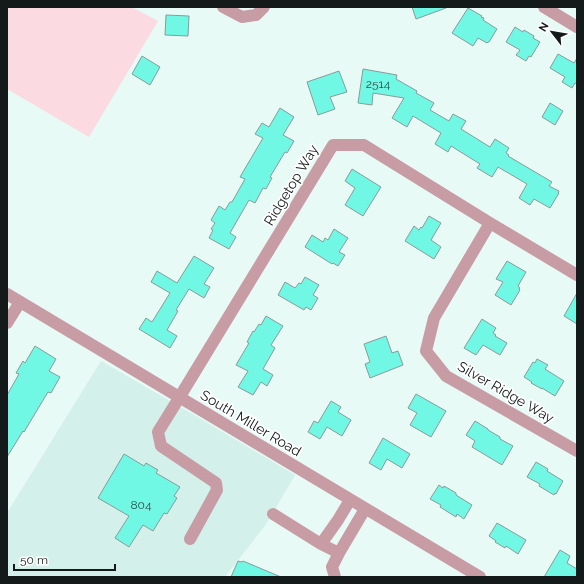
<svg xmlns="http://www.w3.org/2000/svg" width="584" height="584" font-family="Raleway,sans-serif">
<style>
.built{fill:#d3f0ea}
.green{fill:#fbdbe1}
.building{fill:#71f8e5;stroke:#8a9b98}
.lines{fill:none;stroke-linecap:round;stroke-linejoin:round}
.minor{stroke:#c89ca5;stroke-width:12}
.labels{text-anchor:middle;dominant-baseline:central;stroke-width:3.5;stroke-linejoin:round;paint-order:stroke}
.number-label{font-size:12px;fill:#2a524c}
.street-label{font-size:14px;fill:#131a19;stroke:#fff}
</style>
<rect width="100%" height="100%" fill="#e7faf6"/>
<path class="built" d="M101,361L196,416L295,475L267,523L225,577H7V513Z"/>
<path class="green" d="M7,7H132L158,21L89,137L7,89Z"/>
<path class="building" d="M412,7H446V8L416,19Z
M468,8L482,16L481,17L484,18L483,20L497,29L489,42H488L487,43L478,38L473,46L452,33Z
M166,15L189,16L188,36L165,35Z
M515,27L523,32L524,30L534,36L533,38L540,42L531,57L529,56L526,61L516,55L520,50L506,42Z
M558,54L574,63L577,58V84L575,83L572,88L562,82L565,77L550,68Z
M142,56L160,67L150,85L132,74Z
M363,69L397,75L396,79L417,91L416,93L434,103L430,110L449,121L453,114L466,121L461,129L490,147L495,139L509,148L506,153L509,155L508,156L552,182L549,186L559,191L558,193H559L550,208L534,199L530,205L519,198L527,184L498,167L492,177L477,168L480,164L451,146L448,152L435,144L441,133L413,116L407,127L392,118L404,98L373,93L372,105L358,103Z
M339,71L347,92L330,97L335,109L318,115L307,82Z
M550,103L563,111L555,125L542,117Z
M280,108L294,117L283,135L294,141L287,153L285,152L270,177L272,178L266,189L263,188L255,203L249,200L230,233L236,237L229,249L209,238L213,230L211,229L215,223L211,220L219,206L225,210L230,202H232L245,179L240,177L263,138L255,134L262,123L269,127Z
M352,169L381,187L363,216L345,205L355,188L345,181Z
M429,216L441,223L431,240L441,247L434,259L405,241L414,226L419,230L421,227L422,228Z
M334,229L348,238L339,252L345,255L338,266L333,263L332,264L305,247L312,235L323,242L325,238L328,240Z
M194,256L214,268L204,284L210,287L204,298L189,289L176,310L178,311L167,330L177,336L170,348L139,329L146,318L152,322L170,293L151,282L157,271L177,283Z
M507,261L526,272L518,286L520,288L519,289L520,290L511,305L495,295L503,282L496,279Z
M305,277L319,285L313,295L318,298L311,310L306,307L304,310L278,295L285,282L295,288L299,283L301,284Z
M577,293V324L564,316Z
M266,316L283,326L271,345L275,348L263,369L273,375L267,386L261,382L253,395L238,387L248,371L236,365L249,343L247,342L253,331L254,332L259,324L261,325Z
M482,319L496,328L493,333L496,335L495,336L507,343L500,355L483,345L476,355L464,348Z
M386,336L392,353L398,351L403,365L370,378L365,364L370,362L364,344Z
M35,346L56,359L49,371L60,377L51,393L48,392L24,432L23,431L7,457V395L19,374L16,373L23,361L25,363Z
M537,359L548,365L545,369L564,381L555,396L542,388V389L531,383L532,382L524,377L533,362L535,363Z
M416,394L446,411L431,437L410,425L417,413L408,408Z
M331,401L341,407L338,412L351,420L342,436L327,427L320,439L308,432L314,421L318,423Z
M475,421L488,429V430L500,437V439L513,446L502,465L472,447L475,441L466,435Z
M383,438L410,454L402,468L387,459L381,470L369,463Z
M124,454L144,466L146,463L158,470L156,473L180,487L174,496L177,498L167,514L164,513L153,531L143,525L129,547L115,538L129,516L98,498Z
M536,462L548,469L547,471L563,481L556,494L555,493L554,495L539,486L540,484L527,477Z
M439,485L443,488L444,486L456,493V495L472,505L464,519L457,514L456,517L440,507L441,505L430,499Z
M497,523L526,540L518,554L506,546L505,548L495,542L496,541L489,536Z
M560,550L570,556L567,563L577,569V577H544Z
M238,561L242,562L243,561L281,577H231Z"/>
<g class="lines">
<path class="minor" d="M223,7L242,17L256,15L264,7
M544,7L577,27
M490,223L434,318L426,351L446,376L577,451
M7,294L480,577
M7,323L20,302
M273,514L321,544L339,553
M190,539L217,490L216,483L161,446L158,432L179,398L333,145H364L490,223L577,275
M321,544L338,520L350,500
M335,577L332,567L339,553L365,509"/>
</g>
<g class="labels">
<g class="number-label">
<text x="378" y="84">2514</text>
<text x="141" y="505">804</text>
</g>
<g class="street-label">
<text transform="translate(291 185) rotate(-59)">Ridgetop Way</text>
<text transform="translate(506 392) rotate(30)">Silver Ridge Way</text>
<text transform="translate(251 423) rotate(31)">South Miller Road</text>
</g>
</g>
<rect width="584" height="584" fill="none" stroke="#131a19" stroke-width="16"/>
<g transform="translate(552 32) rotate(301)" stroke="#ffffff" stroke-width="3" paint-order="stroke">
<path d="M0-3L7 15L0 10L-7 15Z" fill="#131a19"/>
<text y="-6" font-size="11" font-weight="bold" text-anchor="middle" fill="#131a19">N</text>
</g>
<path d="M14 564v6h101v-6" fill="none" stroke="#131a19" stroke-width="2"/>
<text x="20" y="564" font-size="12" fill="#131a19" stroke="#ffffff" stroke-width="3" paint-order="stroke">50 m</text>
</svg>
